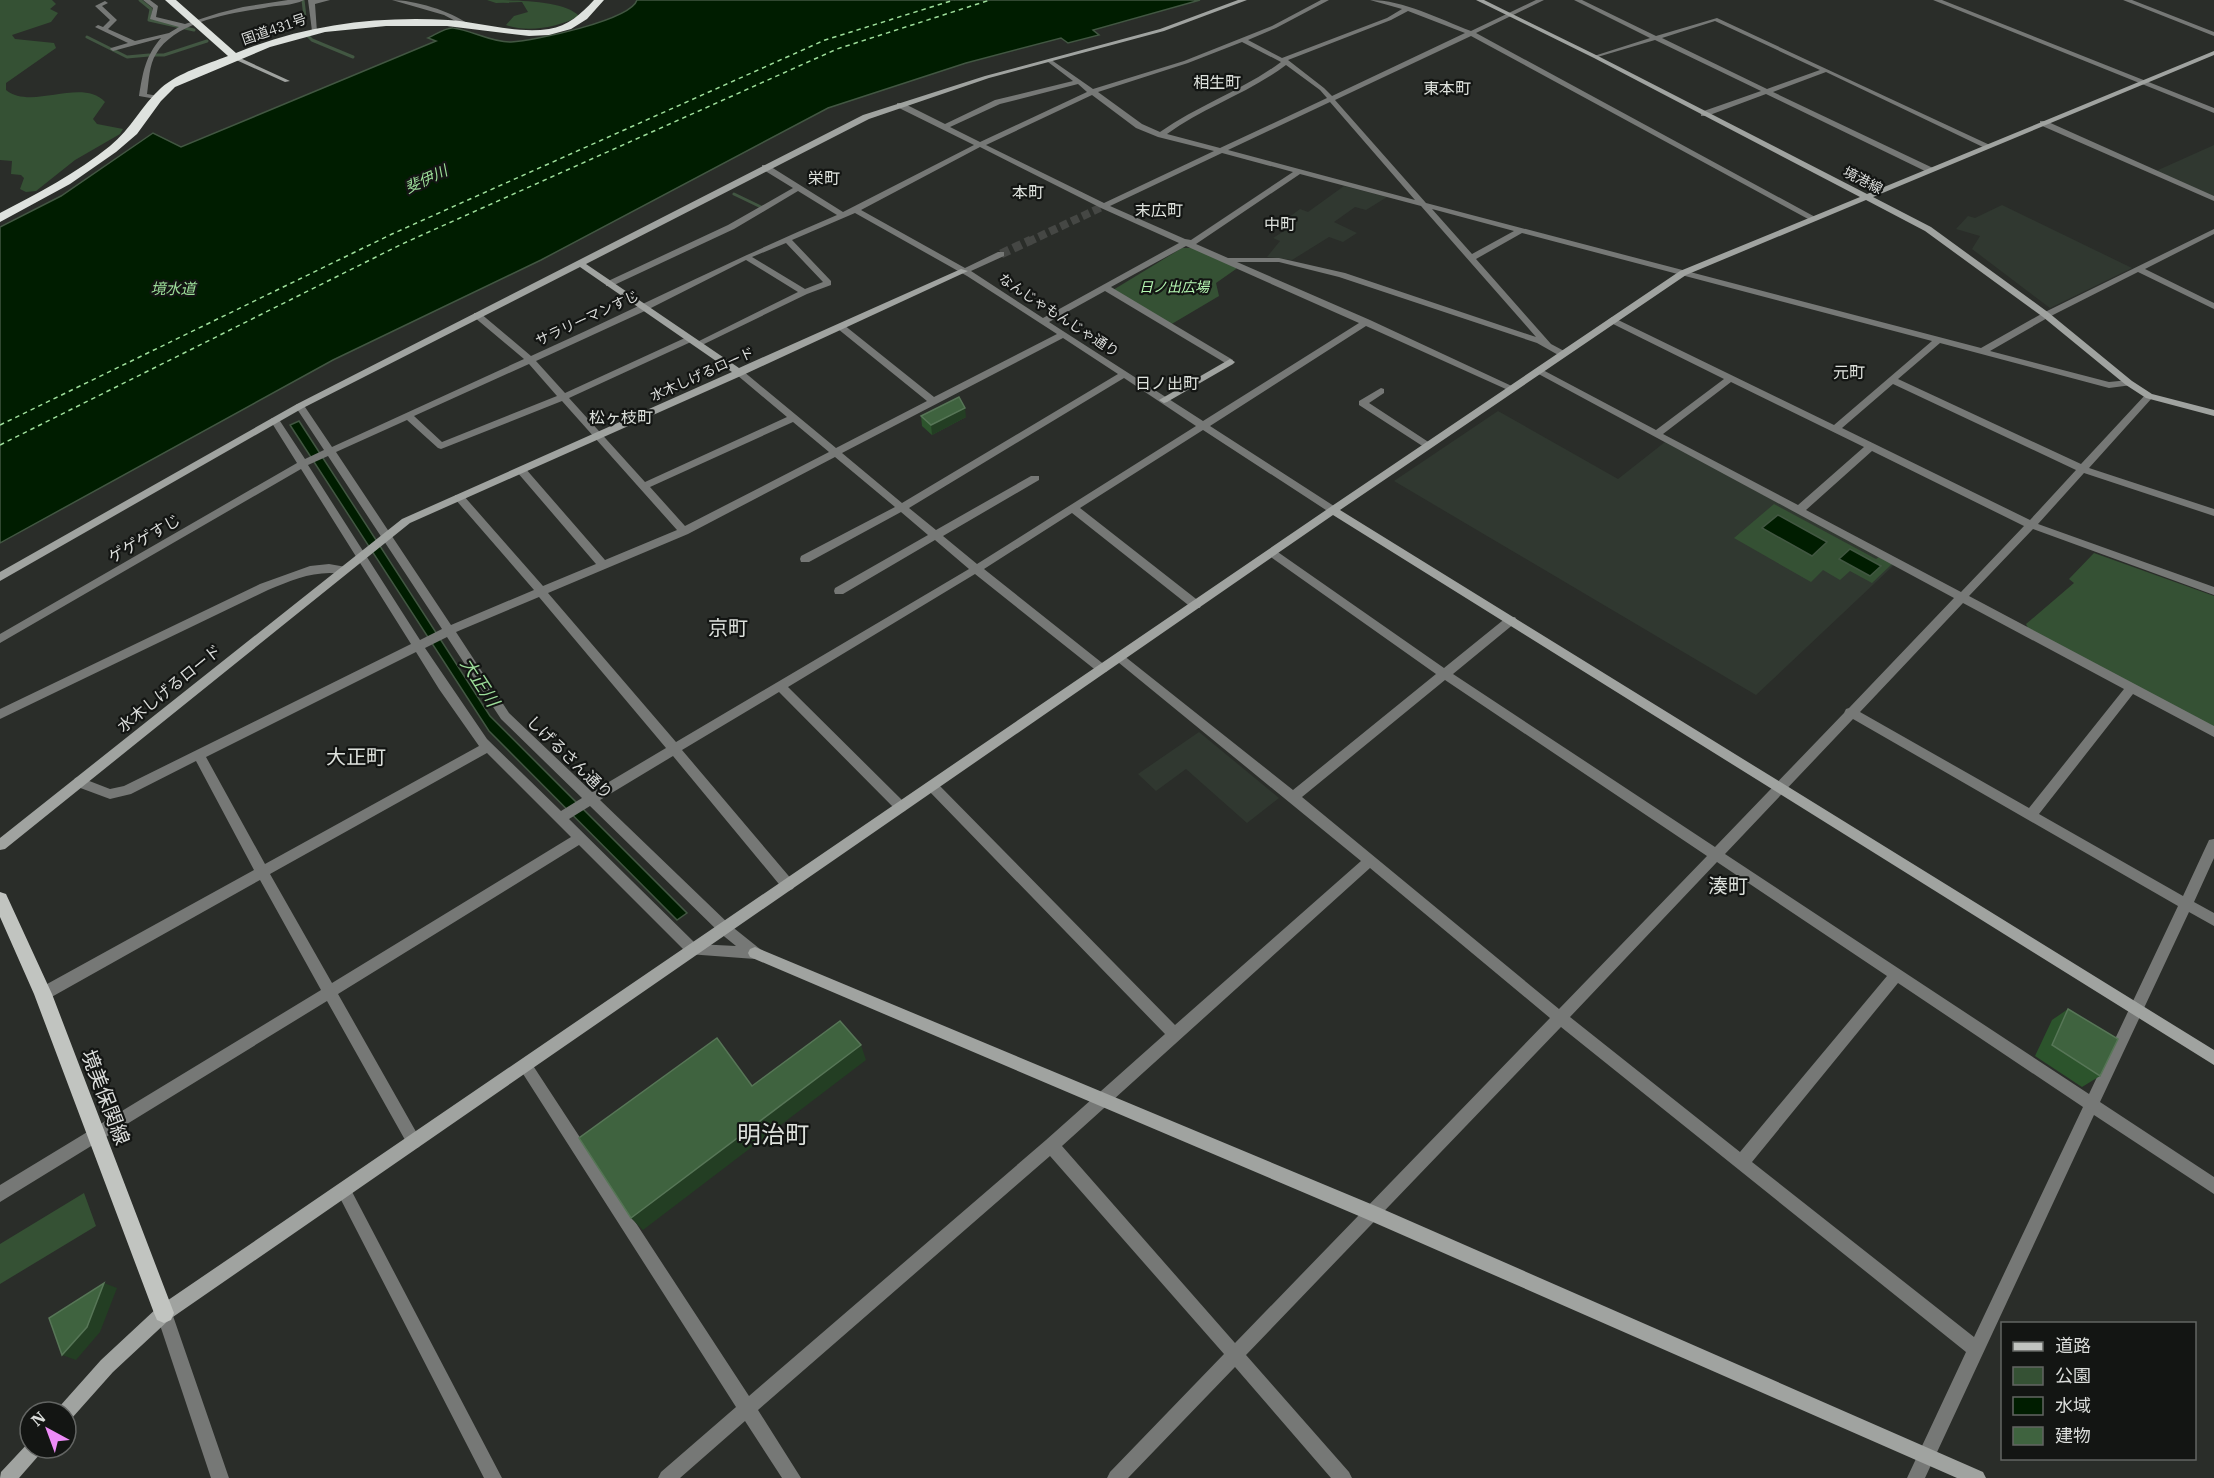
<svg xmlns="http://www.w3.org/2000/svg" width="2214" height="1478" font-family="'IBM Plex Serif','Noto Sans JP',serif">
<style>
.built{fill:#303830}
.green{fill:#355134}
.water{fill:#001d00;stroke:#425742;stroke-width:1.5}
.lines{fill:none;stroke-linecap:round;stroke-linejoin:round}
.stream{stroke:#425742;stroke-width:3}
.ferry{stroke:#9dde9a;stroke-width:1.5;stroke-dasharray:4.5 4;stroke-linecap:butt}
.street-tunnel-far1{stroke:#454744;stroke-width:8;stroke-dasharray:8 4;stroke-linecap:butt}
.street-tunnel{stroke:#454744;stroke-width:9;stroke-dasharray:9 4.5;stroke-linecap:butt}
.street{fill:#767876;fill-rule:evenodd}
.secondary{fill:#a0a3a0;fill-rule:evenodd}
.primary{fill:#c1c4c0;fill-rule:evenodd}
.highway{fill:#dee2de;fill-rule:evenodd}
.wall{fill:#2c542c}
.shaded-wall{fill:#233e23}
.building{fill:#3f633f;stroke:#577657;stroke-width:1.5}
.labels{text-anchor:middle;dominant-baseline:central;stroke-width:4.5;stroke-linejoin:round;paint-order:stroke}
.far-street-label{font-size:14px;fill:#dbdddb;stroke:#131513}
.far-park-label{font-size:14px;font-style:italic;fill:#b6f9b3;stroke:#131513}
.far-water-label{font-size:15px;font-style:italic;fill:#9dde9a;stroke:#131513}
.far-quarter-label{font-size:16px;fill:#dde1dc;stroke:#131513}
.street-label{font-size:16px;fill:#dbdddb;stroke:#131513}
.water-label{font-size:18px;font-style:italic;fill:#9dde9a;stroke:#131513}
.quarter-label{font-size:20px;fill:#dde1dc;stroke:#131513}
.near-street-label{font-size:20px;fill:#dbdddb;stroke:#131513}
.near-quarter-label{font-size:24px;fill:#dde1dc;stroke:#131513}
</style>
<rect width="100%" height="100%" fill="#2a2d29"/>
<path class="built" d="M2214,145V199L2156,171Z
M1344,186L1387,197L1366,210L1355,207L1334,222L1357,233L1343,242L1329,237L1292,260L1267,257L1280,241L1273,238L1297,223L1288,218L1300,209L1308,212Z
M2002,205L2132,268L2050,308L1972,249L1980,236L1956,229L1968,216L1975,218Z
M1498,411L1618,479L1665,442L1894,565L1756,695L1394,481Z
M1199,732L1279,798L1247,823L1186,769L1156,791L1138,774Z"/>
<path class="green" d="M0,0H52L56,4L50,9L58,13L51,22L12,35L15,39L54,43L56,48L6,83V90C32,111 81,77 105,102L93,119L97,124L123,129L120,134L75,160L36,191L26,192L20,189L24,178L21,175L11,174L12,161L0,160Z
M487,0C511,0 565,0 579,16C559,27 528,33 506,25L514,16L528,12L522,2L496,3Z
M1182,248H1196L1237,265L1236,269L1216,283L1219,296L1170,325L1113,290Z
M1774,504L1876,559L1879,557L1892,564L1872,583L1850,571L1840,580L1823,570L1811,582L1734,538Z
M2094,553L2214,596V727L2028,628L2026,624L2074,583L2069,579Z
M84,1193L96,1226L0,1284V1244Z"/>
<path class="water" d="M637,0H1200L1093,30L1099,35L1068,43L1061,38L966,63L828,108L541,260L333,360L0,543V227L61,196L153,133L181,147L436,41L428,38C435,35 446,27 453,28C471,30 493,43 511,42C534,41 631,20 637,0Z
M299,421L490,716L687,913L677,920L489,731L290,425Z
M1778,515L1827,542L1812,556L1762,528Z
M1850,549L1881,566L1870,576L1839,559Z"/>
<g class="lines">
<path class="stream" d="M140,0L151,9L149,20L194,30
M303,0L305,17
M307,35L312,40L353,57
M87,37L127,57L149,55
M154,55H164L207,41
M734,194L761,207"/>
<path class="ferry" d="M0,425L392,234L825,40L954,0
M0,445L402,244L837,49L990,0"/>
<path class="street-tunnel-far1" d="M1028,242L1104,206"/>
<path class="street-tunnel" d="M1001,254L1031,240"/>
<path class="street" d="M143,0H150L158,6L156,17L185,24L219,13L243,7L288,0H304C293,6 276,5 264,8C230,13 174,22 156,54C149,65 149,81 147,94L158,96L160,97L156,99L139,96C143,72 145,57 161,38L113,51L110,49L111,48L128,43L95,27L98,25L103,27L110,20L95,6L105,1L108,3L102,6L117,20L108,29L135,41L169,33L179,27L150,19L153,8Z
M308,0H330L315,4L317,32L312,31Z
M392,0C414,0 451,11 468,24L463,25L444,15Z
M1321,0H1329L1276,28L1248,40L1282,58L1387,18L1402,9L1370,0C1404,0 1439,19 1471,31L1536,0H1544L1476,33L1817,218L1810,220L1471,36L1335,100L1426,203L1981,348L2043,313L2214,229V234L2145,269L2214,303V309L2138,272L2049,317L1990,351L2109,382L2129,380L2134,383L2132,385L2109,388L1940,343L1898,379L2081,464L2146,394H2152V398L2089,468L2214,509V516L2084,473L2038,524L2214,587V595L2033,529L1969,596L2214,726V737L2133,694L2039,814L2183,896L2209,840L2214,839V858L2194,902L2214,913V926L2189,912L2100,1102L2214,1177V1194L2094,1115L1925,1478H1907L1966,1352L1561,1027L1246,1355L1349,1472L1352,1478H1331L1235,1367L1128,1478H1107L1110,1472L1224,1354L1050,1156L758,1410L801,1478H782L745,1421L680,1478H658L661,1472L736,1407L518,1066L520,1061L525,1059L530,1061L749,1396L1046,1140L1165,1034L928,790L926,786L928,782H936L1175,1025L1361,861L1113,658L1119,654L1123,655L1293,790L1436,674L1268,555L1267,552L1272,548L1444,668L1507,617H1515L1517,620L1515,623L1453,674L1715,847L1844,713L1846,709L1849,708L1954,598L1533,371L1538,368L1541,369L1656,430L1724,379L1609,322L1608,320L1612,317L1834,425L1932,341L1522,233L1476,259L1551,344L1566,352V356H1560L1537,343L1339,277L1279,262H1237L1370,320L1516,388L1514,390H1508L1366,326L1210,426L1337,508V512H1329L1203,430L1080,508L1200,602L1201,605L1200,608H1192L1072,513L984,569L1106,666L1108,669L1106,672H1098L975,574L788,687L905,803L907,807L905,811L901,812L897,811L779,692L682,750L793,881L795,885L793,889L788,891L783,889L673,756L600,800L730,925L760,949L762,953L760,957L755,959L688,954L579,845L338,994L419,1137L422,1142L419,1147L414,1149L409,1147L327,1001L0,1202V1185L321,990L260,880L48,999L43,1000L38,999L36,994L38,989L254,870L196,761L131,794L110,799L75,786L73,782L75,778L79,777L110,789L124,786L411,644L301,469L0,643V634L297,463L270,420L272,418H278L305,459L324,450L295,406L297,404H303L332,447L524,359L474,317V313H480L531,356C633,310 733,259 837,215L798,191L734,229L612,286H606V282L728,225L793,188L762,169V165H768L843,212L974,145L897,107V103H903L945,124L995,100L1073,81L1048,62V60L1050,59L1093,89L1184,61L1272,26ZM1408,11L1465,33L1332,96L1324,88L1288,60L1391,20ZM1242,42L1281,62C1243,90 1199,105 1160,132L1142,124L1098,92L1188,63ZM1286,65L1320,90L1327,98L1220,148L1167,134C1204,107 1249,93 1286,65ZM1078,84L1087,92L980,142L950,127L1000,104ZM1092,95L1136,128L1158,137L1214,151L1104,203L986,145ZM1330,102L1415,200L1228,150ZM980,147L1101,208L1179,243L1043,318L971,271L1004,256V252H998L965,268L861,210ZM1222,153L1293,172L1191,240L1185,239L1110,206ZM1300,174L1421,206L1536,337L1345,273L1279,258H1228L1196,244ZM1432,209L1514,231L1472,254ZM855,213L967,276L1057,334L934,397L844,325H838V329L927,401L836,448L743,371H737V375L787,417L645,482L569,398L693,341V337H687L565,393L536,361L647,310L746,260L798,292L693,344L697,347L700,346L807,294L831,285V281L792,240ZM786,243L823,282L805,289L752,257ZM1186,246L1359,323L1203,421L1049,322L1105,291L1227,364H1233V360L1111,287ZM1063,338L1118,374L902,503L842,453ZM529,364L557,396L442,442L414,416ZM1124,378L1196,426L977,564L943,536L1039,480V476H1031L936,530L909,508ZM1731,382L1864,447L1798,505L1663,434ZM1893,384L2076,470L2030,520L1842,428ZM562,401L677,530L605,560L525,468H517V472L596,564L543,586L463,495H455V499L534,590L451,625L336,452L407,420L438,448L441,449ZM793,422L829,452L685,526L650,487ZM1872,451L2024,526L1961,592L1806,510ZM328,456L442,629L420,640L308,465ZM835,457L895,507L801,556L800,559L801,562H809L901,512L928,535L835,588L834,591L835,594H843L935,540L969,569L676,742L548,593L688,534ZM539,597L666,748L592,792L509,713L456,632ZM1963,603L2124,689L2029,808L1860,712ZM447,637L501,719L582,798L561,811L487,739L425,648ZM416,652L439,689L479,746L265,864L206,757ZM1445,680L1707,856L1559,1009L1302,797ZM1853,719L2178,906L2089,1094L1725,854ZM487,753L571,837L332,983L270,874ZM590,806L720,933L736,946L696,944L569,819ZM1717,862L1887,976L1740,1152L1570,1017ZM1370,868L1550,1018L1235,1343L1062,1146ZM1898,983L2083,1107L1974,1337L1752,1162Z
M1574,0H1582L1656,36L1717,18L1992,146L1985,148L1826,72L1773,92L1933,168V172H1927L1766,94L1707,116H1701V112L1761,91L1655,40L1594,58V56L1650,38ZM1715,21L1820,70L1767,89L1662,38Z
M1933,0H1942L2214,108V113Z
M2123,0H2132L2214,32V36Z
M2040,121H2046L2214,196V201L2040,125Z
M1381,388L1384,389V393L1369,403L1430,443V447H1424L1359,405V401Z
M329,564L346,567L347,570L342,574C315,570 293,580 268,590L0,719V709L260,584L310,566Z
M344,1183L349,1186L502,1478H484L339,1196L336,1191L339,1186Z
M164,1305L170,1307L172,1313L229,1478H211L156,1313L158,1307Z"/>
<path class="secondary" d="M1238,0H1247L1164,31L989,78L869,119L586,264L739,368L961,269L968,271L743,375L410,523L5,849L0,850V838L402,519L732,372L580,267L303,408L0,581V572L297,404L863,115L985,76L1160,29Z
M1476,0H1484L1598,56L1867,194L2214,51V55L1873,197L1931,227L2049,313L2132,381L2152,394L2214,410V416L2146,398L2126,385L2043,317L1925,231L1866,200L1686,275L1340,510L2214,1050V1065L1333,515L170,1319L113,1372L72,1418L66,1421V1412H57L60,1406L101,1360L158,1307L1329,508L1680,271L1860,197L1594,58Z
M234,57H238L290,81L285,82L234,59Z
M1230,359L1235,362L1233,364L1167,402L1164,403L1159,400Z
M755,947L1378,1207L1983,1472L1986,1478H1957L1366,1219L750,957L748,953L750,949Z
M30,1441V1448H43L40,1454L19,1478H0L1,1472Z"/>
<path class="primary" d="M0,892L6,894L52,994L174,1313L171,1320L164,1323L157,1320L154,1313L34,994L0,917Z"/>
<path class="highway" d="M165,0H176L236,53C304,25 375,16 448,20C481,22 516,34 549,29C568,26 581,14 594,0H604L587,19L571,29L549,35L529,36L447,26H386L325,32L270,47L175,87L161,101L137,134L116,152L70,184L0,222V213C38,193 77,173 110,146C131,129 142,105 161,88C178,73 207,64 228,56Z"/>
</g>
<path class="wall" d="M921,416L966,417L932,435L922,426Z
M2068,1009L2100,1076L2082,1087L2035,1056L2052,1020Z"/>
<path class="shaded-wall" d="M965,408L966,417L932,435L931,425Z
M861,1045L866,1060L643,1230L631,1218Z
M104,1283L117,1288L100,1332L76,1360L62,1355Z"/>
<path class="building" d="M959,397L965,408L931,425L921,416Z
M2068,1009L2118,1039L2100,1076L2052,1045Z
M840,1021L861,1045L631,1218L579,1138L717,1038L752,1086Z
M104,1283L87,1327L62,1355L49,1318Z"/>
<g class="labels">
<g class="far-street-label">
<text transform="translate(274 29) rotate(-19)">国道431号</text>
<text transform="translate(1863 180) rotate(27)">境港線</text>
<text transform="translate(1059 315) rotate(33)">なんじゃもんじゃ通り</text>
<text transform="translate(587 318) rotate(-25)">サラリーマンすじ</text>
<text transform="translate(702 374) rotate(-24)">水木しげるロード</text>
</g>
<g class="far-park-label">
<text x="1174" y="287">日ノ出広場</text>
</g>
<g class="far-water-label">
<text transform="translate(426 179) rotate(-25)">斐伊川</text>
<text x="173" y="288">境水道</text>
</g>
<g class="far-quarter-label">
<text x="1217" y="82">相生町</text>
<text x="1447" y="88">東本町</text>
<text x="824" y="178">栄町</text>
<text x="1028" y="192">本町</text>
<text x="1159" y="210">末広町</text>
<text x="1280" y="224">中町</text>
<text x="1849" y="372">元町</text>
<text x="1167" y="383">日ノ出町</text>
<text x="621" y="417">松ヶ枝町</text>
</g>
<g class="street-label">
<text transform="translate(144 538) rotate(-30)">ゲゲゲすじ</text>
<text transform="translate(169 688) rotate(-39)">水木しげるロード</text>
<text transform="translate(570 757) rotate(44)">しげるさん通り</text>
</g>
<g class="water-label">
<text transform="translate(480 682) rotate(57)">大正川</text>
</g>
<g class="quarter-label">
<text x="728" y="627">京町</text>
<text x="356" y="756">大正町</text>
<text x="1728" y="885">湊町</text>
</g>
<g class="near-street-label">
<text transform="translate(106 1097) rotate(69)">境美保関線</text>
</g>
<g class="near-quarter-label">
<text x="773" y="1134">明治町</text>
</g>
</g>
<rect x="2001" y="1322" width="195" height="138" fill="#131513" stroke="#636563" stroke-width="1.5"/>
<rect x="2013" y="1342" width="30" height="9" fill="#c1c4c0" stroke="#636563" stroke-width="1.5"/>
<text x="2055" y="1352" font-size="18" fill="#dbdddb">道路</text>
<rect x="2013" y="1367" width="30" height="18" fill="#355134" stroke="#636563" stroke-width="1.5"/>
<text x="2055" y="1382" font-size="18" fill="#dbdddb">公園</text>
<rect x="2013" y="1397" width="30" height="18" fill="#001d00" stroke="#636563" stroke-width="1.5"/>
<text x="2055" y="1412" font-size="18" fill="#dbdddb">水域</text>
<rect x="2013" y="1427" width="30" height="18" fill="#3f633f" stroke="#636563" stroke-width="1.5"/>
<text x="2055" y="1442" font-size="18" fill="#dbdddb">建物</text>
<g transform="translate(48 1430) rotate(319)"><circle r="28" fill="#131513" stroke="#636563" stroke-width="1.5"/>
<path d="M0-4.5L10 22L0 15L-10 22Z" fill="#ee8cf8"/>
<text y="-9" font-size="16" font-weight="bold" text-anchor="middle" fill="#dbdddb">N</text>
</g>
</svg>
